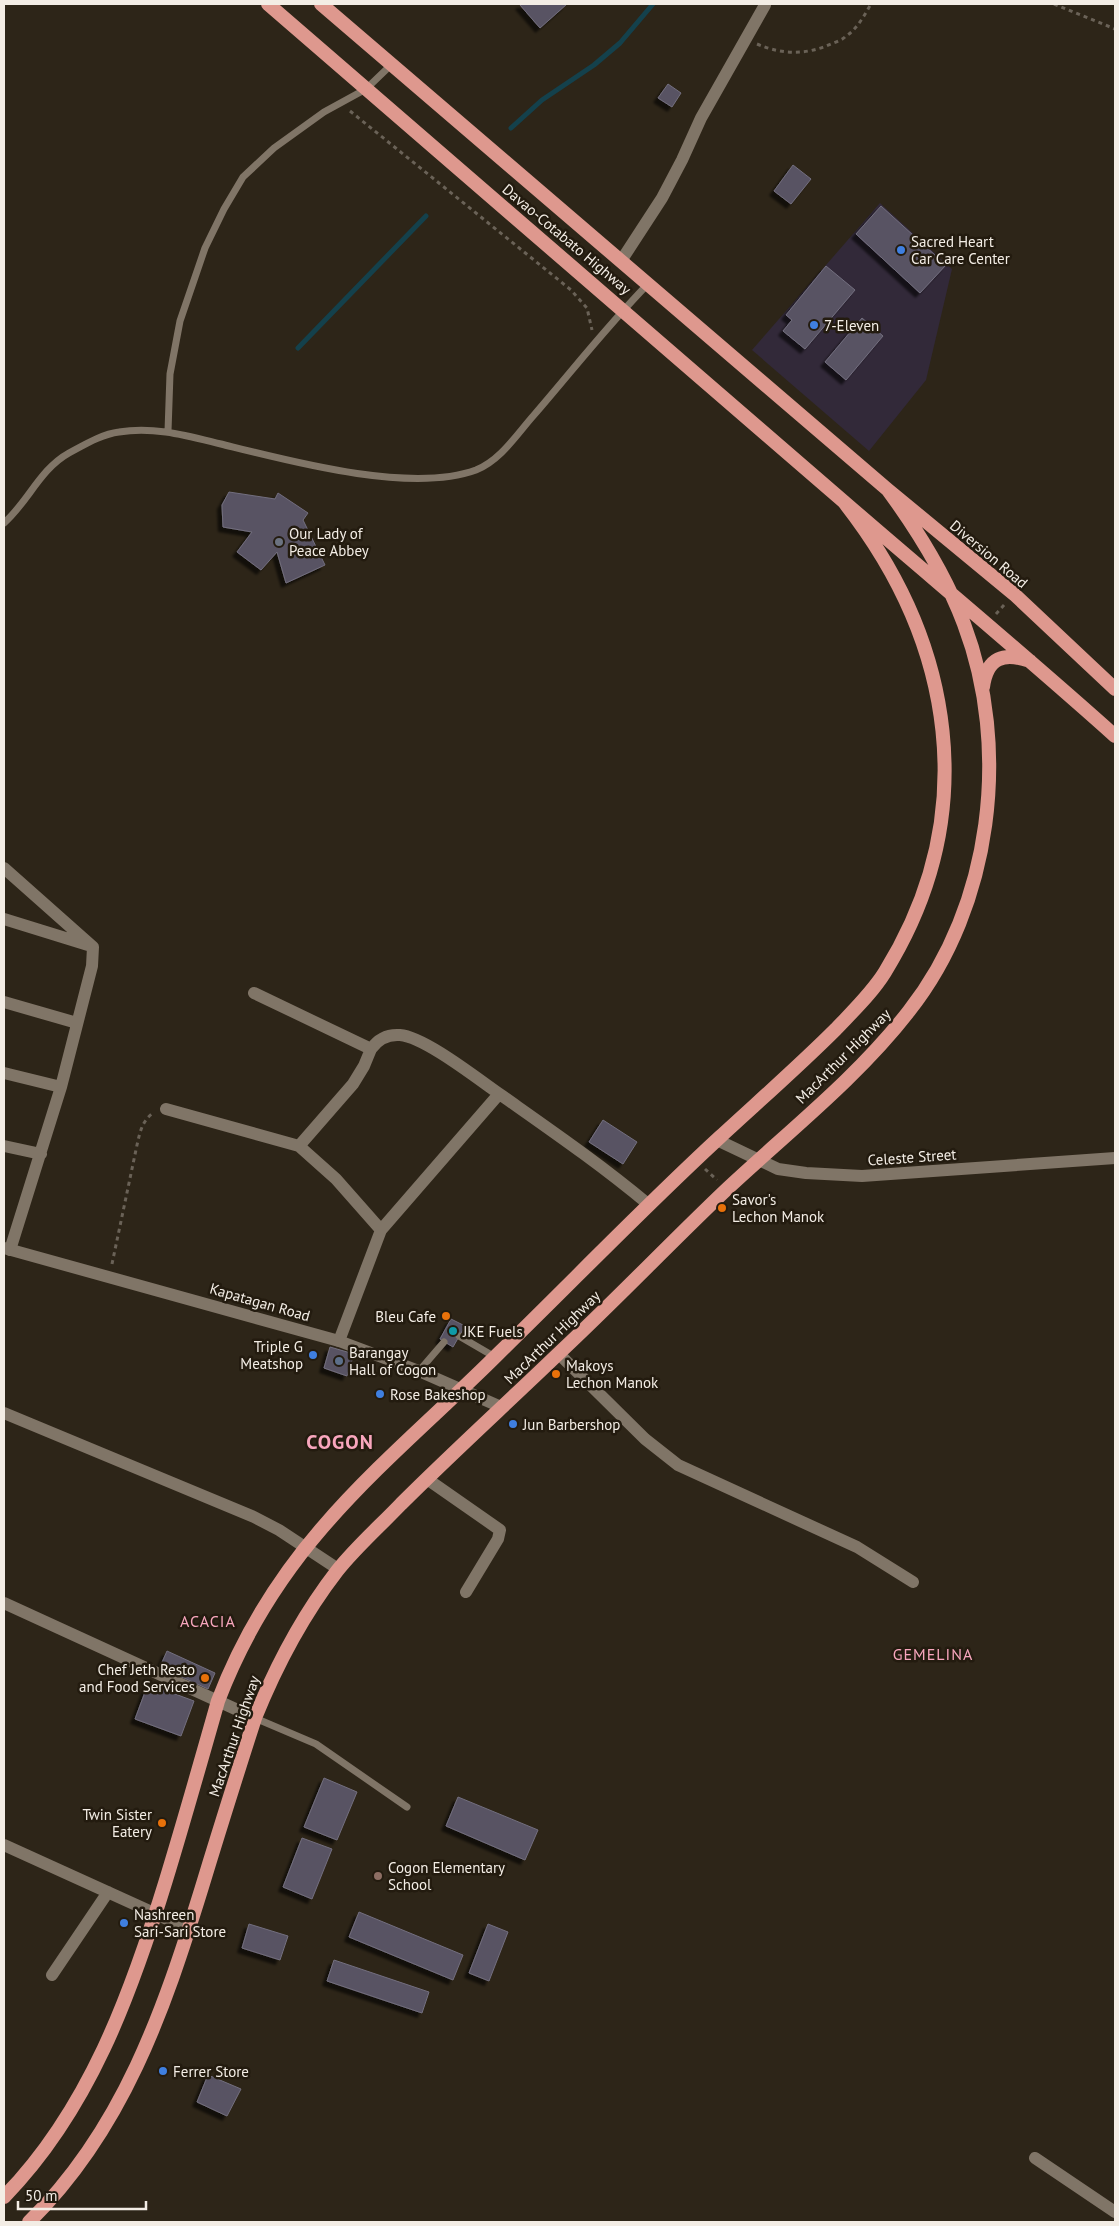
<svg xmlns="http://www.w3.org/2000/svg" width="1119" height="2226" font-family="'PT Sans',sans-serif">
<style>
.commercial{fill:#322939}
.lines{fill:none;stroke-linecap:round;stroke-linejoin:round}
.stream{stroke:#14414c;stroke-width:5}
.building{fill:#585363;stroke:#736f7f;filter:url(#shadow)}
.path{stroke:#6a6257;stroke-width:3;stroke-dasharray:4 4;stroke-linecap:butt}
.service{stroke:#807567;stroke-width:7}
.minor{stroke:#807567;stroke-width:12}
.secondary{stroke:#807567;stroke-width:12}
.trunk{stroke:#de988e;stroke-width:14}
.shop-dot{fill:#3f7fe0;stroke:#231b0f;stroke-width:2}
.worship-dot{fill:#6b7280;stroke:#231b0f;stroke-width:2}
.food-dot{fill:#e8710a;stroke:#231b0f;stroke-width:2}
.culture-dot{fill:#0f9aa8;stroke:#231b0f;stroke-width:2}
.service-dot{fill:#5c6f8a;stroke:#231b0f;stroke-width:2}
.education-dot{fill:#8d6e63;stroke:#231b0f;stroke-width:2}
.labels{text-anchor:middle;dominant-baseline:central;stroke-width:5;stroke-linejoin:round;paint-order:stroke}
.street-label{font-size:15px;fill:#f3ede5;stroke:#231b0f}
.poi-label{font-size:15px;fill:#f3ede5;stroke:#231b0f;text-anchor:start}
.neighbourhood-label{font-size:16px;letter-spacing:1px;fill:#f8a6bd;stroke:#231b0f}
.district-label{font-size:20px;font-weight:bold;letter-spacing:1px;fill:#f8a6bd;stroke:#231b0f}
</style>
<defs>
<filter id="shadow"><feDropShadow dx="-4.5" dy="4.5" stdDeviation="1" flood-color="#0009"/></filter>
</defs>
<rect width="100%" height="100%" fill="#2d2518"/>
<path class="commercial" d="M880,203L952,269L926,380L869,451L752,350Z"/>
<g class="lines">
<path class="stream" d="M511,128L542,100L594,65L620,43L653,4
M298,348L426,216"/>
</g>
<path class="building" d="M522,4H567L540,28L520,5Z
M668,84L681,93L672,107L658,98Z
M793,165L811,179L791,204L774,191Z
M881,206L946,265L920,293L856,234Z
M826,266L855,290L805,349L783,331L792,320L786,315Z
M862,318L883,336L846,380L825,362Z
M229,492L275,499L278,493L308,513L303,520L325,565L286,583L277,552L261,570L237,552L252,532L223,527L222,505Z
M603,1120L637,1142L623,1164L589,1142Z
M451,1319L465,1326L453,1347L440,1339Z
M330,1347L354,1354L347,1376L324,1368Z
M167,1651L215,1673L208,1689L160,1667Z
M148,1684L194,1701L181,1736L135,1719Z
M324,1778L357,1792L337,1840L304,1827Z
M458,1797L538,1830L525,1860L446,1826Z
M302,1838L332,1849L312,1899L283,1887Z
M359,1912L463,1955L453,1980L349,1937Z
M249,1924L288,1936L280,1960L242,1948Z
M488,1924L508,1932L489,1981L469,1973Z
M334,1960L429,1992L422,2013L327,1981Z
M208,2075L241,2089L227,2116L197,2102Z"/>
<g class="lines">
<path class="path" d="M1054,4L1115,29
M757,44C783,55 806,55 831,44C836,42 842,40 845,37C857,29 864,16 871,4
M350,111L571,290L587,308L592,330
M996,614L1005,604
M705,1169L717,1180
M112,1264L137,1145C140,1132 142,1121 153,1113"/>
<path class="service" d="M168,431L170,374L180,321L205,248L224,209L243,177L274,148L324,112L366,89L392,64
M4,523C28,502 40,469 69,453C84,445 102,434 119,432C154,426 188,436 221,444C289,461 411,494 476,470C501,460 517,434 534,415C572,371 608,325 648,284
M459,1336L495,1357
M419,1371L444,1342
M255,1718L316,1744L407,1807"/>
<path class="minor" d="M621,261L662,198L682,160L701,118L765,5
M4,868L93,947
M4,919L88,945
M254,993L371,1049L364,1066L353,1084L299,1146
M4,1002L77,1023
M371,1049C378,1039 387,1034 400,1035C425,1037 479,1080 501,1095C552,1131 600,1164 648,1204
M4,1073L61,1087
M166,1109L299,1146L336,1179L381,1230
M717,1140L778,1169L806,1173L862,1176L1115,1158
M4,1146L41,1154
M10,1250L61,1087L92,966L93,947
M339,1341L381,1230L499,1094
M559,1354L645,1439L678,1465L857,1547L913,1582
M4,1413L254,1517L279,1530L338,1569
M427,1479L500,1530L498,1539L466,1592
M4,1603L255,1718
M4,1845L189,1929
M52,1975L108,1892
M1035,2158L1115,2212"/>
<path class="secondary" d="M4,1248L339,1341L419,1371L501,1407"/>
<path class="trunk" d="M268,4C459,170 652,334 843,501C933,579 1026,656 1115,736
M321,4L888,490L1014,594L1115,689
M983,687C987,657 1004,652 1030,661
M4,2197C89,2110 131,1994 166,1880C184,1821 201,1761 218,1701C242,1638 278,1579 322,1528C376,1465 441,1411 499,1353C573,1281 644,1207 720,1137C759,1101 799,1066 836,1029C853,1011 872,993 885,972C982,815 955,643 844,502
M29,2222C123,2130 164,2010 202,1887C219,1831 237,1774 255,1718C276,1666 303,1615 337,1571C356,1547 380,1526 401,1504C452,1453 505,1405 557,1355C615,1301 670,1243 728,1188C789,1131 857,1078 909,1011C992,906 1011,748 964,624C946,576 918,531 888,490"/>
</g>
<g class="shop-dot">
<circle cx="901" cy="250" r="5"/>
<circle cx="814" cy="325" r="5"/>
<circle cx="313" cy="1355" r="5"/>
<circle cx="380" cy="1394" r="5"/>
<circle cx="513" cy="1424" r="5"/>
<circle cx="124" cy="1923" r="5"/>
<circle cx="163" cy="2071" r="5"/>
</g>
<circle class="worship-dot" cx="279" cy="542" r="5"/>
<g class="food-dot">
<circle cx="722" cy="1208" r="5"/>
<circle cx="446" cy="1316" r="5"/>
<circle cx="556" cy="1374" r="5"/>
<circle cx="205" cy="1678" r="5"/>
<circle cx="162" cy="1823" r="5"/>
</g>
<circle class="culture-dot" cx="453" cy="1331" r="5"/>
<circle class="service-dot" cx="339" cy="1361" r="5"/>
<circle class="education-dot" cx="378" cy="1876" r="5"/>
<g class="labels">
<g class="street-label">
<text transform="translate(567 239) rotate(40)">Davao-Cotabato Highway</text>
<text transform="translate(989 554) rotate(40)">Diversion Road</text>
<text transform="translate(843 1056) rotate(-45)">MacArthur Highway</text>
<text transform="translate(912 1157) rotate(-4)">Celeste Street</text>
<text transform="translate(260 1302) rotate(16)">Kapatagan Road</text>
<text transform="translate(552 1337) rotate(-44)">MacArthur Highway</text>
<text transform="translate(234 1736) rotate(-71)">MacArthur Highway</text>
</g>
<g class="poi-label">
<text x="911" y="241">Sacred Heart<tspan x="911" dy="17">Car Care Center</tspan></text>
<text x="824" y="325">7-Eleven</text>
<text x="289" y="533">Our Lady of<tspan x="289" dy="17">Peace Abbey</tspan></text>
<text x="732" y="1199">Savor's<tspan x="732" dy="17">Lechon Manok</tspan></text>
<text x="436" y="1316" text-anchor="end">Bleu Cafe</text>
<text x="463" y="1331">JKE Fuels</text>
<text x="303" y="1346" text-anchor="end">Triple G<tspan x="303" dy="17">Meatshop</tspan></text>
<text x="349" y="1352">Barangay<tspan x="349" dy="17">Hall of Cogon</tspan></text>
<text x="566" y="1365">Makoys<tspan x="566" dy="17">Lechon Manok</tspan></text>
<text x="390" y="1394">Rose Bakeshop</text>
<text x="523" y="1424">Jun Barbershop</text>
<text x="195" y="1669" text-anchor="end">Chef Jeth Resto<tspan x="195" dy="17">and Food Services</tspan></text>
<text x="152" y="1814" text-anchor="end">Twin Sister<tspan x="152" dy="17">Eatery</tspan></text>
<text x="388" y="1867">Cogon Elementary<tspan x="388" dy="17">School</tspan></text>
<text x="134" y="1914">Nashreen<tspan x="134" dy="17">Sari-Sari Store</tspan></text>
<text x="173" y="2071">Ferrer Store</text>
</g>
<g class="neighbourhood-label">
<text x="208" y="1621">ACACIA</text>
<text x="933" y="1654">GEMELINA</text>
</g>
<g class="district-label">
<text x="340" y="1442">COGON</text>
</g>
</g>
<rect width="1119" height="2226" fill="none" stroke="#f3ede5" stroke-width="10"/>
<path d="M18 2201v8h128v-8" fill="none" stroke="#f3ede5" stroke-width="2.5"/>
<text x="25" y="2201" font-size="15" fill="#f3ede5" stroke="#231b0f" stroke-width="4" paint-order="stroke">50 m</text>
</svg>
